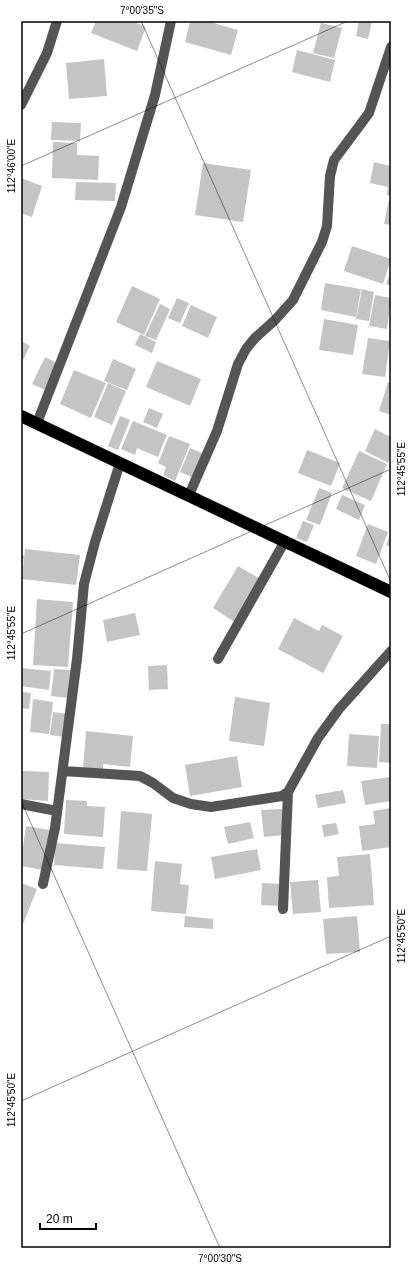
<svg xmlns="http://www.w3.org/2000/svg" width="412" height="1269" font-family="Helvetica,sans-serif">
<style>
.building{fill:#c4c4c4}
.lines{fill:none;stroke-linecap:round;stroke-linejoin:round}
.highway-casing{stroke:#dbdbdb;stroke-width:13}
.minor{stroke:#555;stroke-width:10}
.highway{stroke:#000;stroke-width:12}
.ticks{fill:none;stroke:#000;stroke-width:1;stroke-opacity:0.45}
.neatline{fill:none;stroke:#000;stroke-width:1.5}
.ticks-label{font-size:10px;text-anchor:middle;fill:#000}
</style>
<rect width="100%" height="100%" fill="#fff"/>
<path class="building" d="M96,21H132L146,27L137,51L91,33Z
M190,21H207L238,30L231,55L185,42Z
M359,21L372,22L368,39L356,36Z
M321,23L342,28L334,58L313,53Z
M297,50L335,60L330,82L292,72Z
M104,59L107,96L69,99L66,63Z
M52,122L81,123L80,141L51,140Z
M53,142L77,143V155L99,156L98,180L52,178Z
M374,162L391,166V196L387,195L388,187L370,183Z
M203,163L251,170L243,222L195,215Z
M21,178L42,186L32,217L21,213Z
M76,182L116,183L115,201L75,200Z
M389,200L391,201V225L384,224Z
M352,246L391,259L383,284L344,271Z
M391,271V286L386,284Z
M325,283L361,289L356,317L321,310Z
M132,286L160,299L144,335L116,322Z
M362,289L374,292L369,321L356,319Z
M375,295L391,298L387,329L369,326Z
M177,298L189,303L180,323L168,318Z
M160,304L170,309L156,340L145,336Z
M191,305L217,317L208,338L182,326Z
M324,319L358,325L353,355L319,350Z
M140,334L156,342L152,353L135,345Z
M368,338L390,341L385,377L362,374Z
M21,341L30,346L21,364Z
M45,357L57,363L45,390L32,384Z
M113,359L136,369L127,390L104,381Z
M157,361L201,379L190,406L146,387Z
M74,370L106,383L91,418L60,404Z
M388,382L391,383V415L379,411Z
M108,383L126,391L112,425L94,417Z
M149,408L163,414L157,428L143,422Z
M120,416L130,420L118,450L108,446Z
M133,421L167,435L158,457L137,448L135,455L121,449Z
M375,429L391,437V457L388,463L365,451Z
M169,436L190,444L175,481L163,475L166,467L158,463Z
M190,448L204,454L194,478L180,472Z
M307,450L340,463L331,486L298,473Z
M359,451L387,464L371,501L342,488Z
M319,488L332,493L320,525L306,520Z
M342,495L365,505L359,520L336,509Z
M303,521L314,525L307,542L296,538Z
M368,524L388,532L376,564L356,556Z
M391,532V547L386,545Z
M25,549L80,555L76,585L22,579Z
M21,555L24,556L22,571H21Z
M238,566L262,580L236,623L213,608Z
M37,599L73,602L68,667L33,665Z
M135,613L140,635L107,642L103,620Z
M294,618L319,631L322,625L343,636L323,673L278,649Z
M167,665L168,689L149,690L148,666Z
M21,668L51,671L49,690L21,686Z
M54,669L71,670L68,698L51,696Z
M21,692L31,693L29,709L21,708Z
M235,697L270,703L264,746L229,741Z
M33,699L53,702L49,734L30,732Z
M53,712L68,714L65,737L50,735Z
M381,724H391V763L379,762Z
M86,731L133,736L130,767L103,764V770L83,768Z
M349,734L379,736L377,768L347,766Z
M237,756L242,787L190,796L185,765Z
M22,771L49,772L48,801L21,799Z
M391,777V801L365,805L361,781Z
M343,790L346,803L318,808L315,795Z
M66,800L87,801V806L105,807L103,837L64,834Z
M391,808V847L362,851L359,826L375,824L373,811Z
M282,809L284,835L264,837L261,810Z
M121,811L152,814L147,871L117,869Z
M250,822L254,838L228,844L224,827Z
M336,823L339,834L324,837L322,825Z
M26,826L50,830L43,870L21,866V847H23Z
M55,843L105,847L103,869L54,865Z
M257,849L261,870L215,879L211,857Z
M370,854L374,905L329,908L327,877L339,876L337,857Z
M155,861L182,864L180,884L189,885L186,914L151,911Z
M318,880L321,912L293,914L290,882Z
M21,883L37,889L21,929Z
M262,883L280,884L279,906L261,905Z
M185,916L213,919V929L184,927Z
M357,916L360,952L326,954L323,919Z"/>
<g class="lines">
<defs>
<path id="highway" d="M21,416L391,592"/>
</defs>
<use href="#highway" class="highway-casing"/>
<path class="minor" d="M21,105L47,53L57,21
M37,423L121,207L155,95L171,21
M189,495L217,431L238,364L246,349L255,338L275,320L293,300L322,242L327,226L330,176L334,160L369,113L391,47
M218,659L285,541
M63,771L140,776L153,783L173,798L191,804L211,807L282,796L288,792L318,738L339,709L391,651
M21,804L57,811
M43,884L55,828L77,659L84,584L95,542L120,463
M283,909L288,792"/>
<use href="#highway" class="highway"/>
</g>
<path class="ticks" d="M141,21L391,582M21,166L348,21M21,634L391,469M21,801L220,1248M21,1101L391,936"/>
<rect width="412" height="1269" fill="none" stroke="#ffffff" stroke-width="44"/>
<path d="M40 1223v6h56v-6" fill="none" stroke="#000000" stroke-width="2"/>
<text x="46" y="1223" font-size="12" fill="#000000" stroke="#ffffff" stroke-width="3" paint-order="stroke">20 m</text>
<rect x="22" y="22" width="368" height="1225" class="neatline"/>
<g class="ticks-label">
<text x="142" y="14">7°00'35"S</text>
<text transform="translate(11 166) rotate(-90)" y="4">112°46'00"E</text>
<text transform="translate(401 469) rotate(-90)" y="4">112°45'55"E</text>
<text transform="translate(11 633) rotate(-90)" y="4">112°45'55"E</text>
<text transform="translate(401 936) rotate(-90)" y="4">112°45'50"E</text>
<text transform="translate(11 1100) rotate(-90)" y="4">112°45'50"E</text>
<text x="220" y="1262">7°00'30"S</text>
</g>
</svg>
